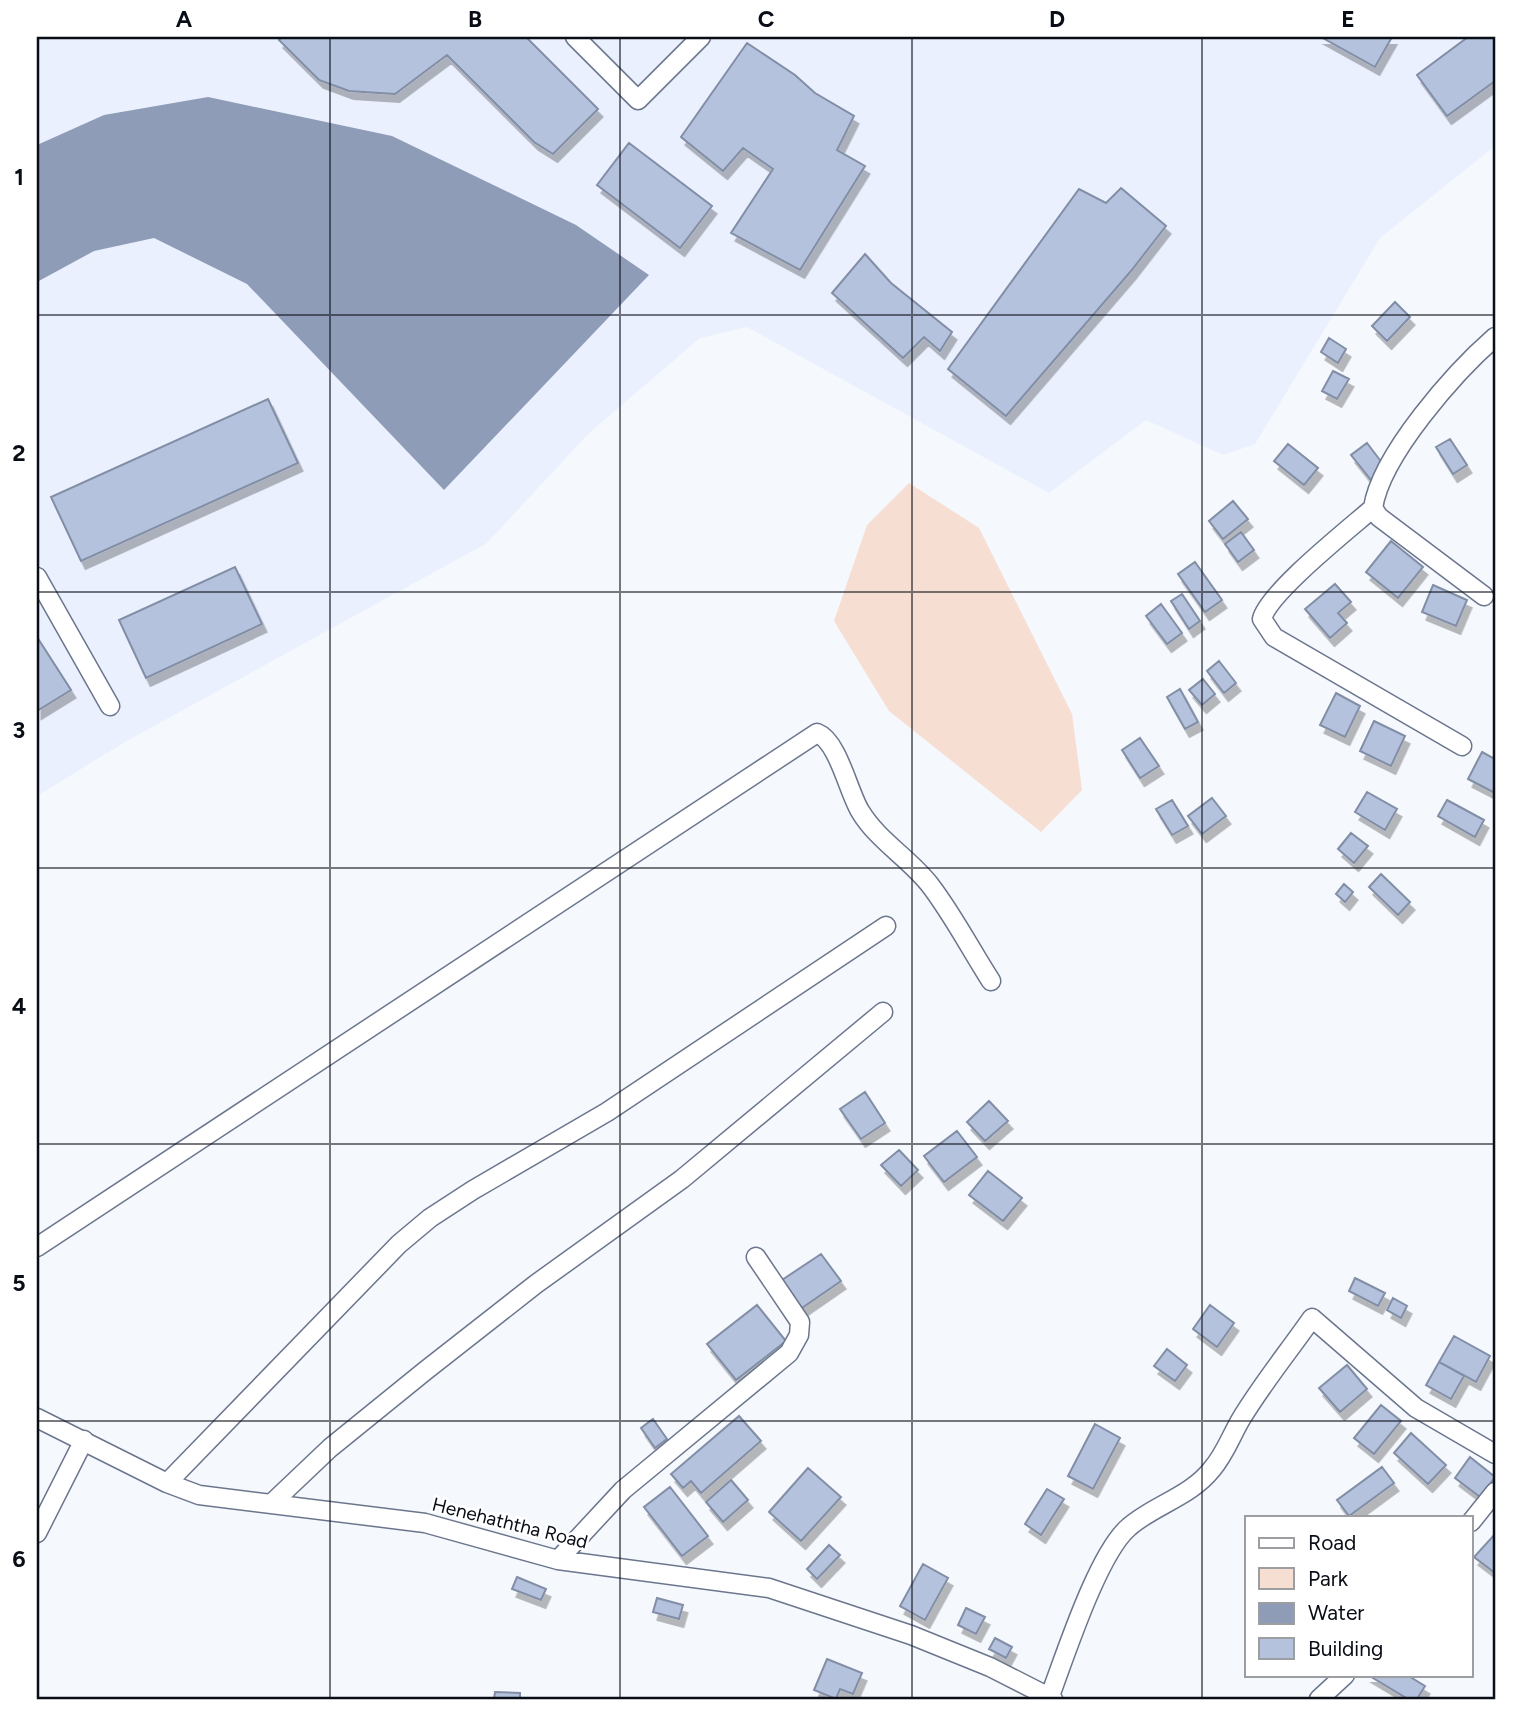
<svg xmlns="http://www.w3.org/2000/svg" width="1532" height="1736" font-family="Figtree,sans-serif">
<style>
.built{fill:#eaf0fe}
.green{fill:#f6ded3}
.water{fill:#8f9cb7}
.building{fill:#b4c2dd;stroke:#828ea6;stroke-width:2;filter:url(#shadow)}
.lines{fill:none;stroke-linecap:round;stroke-linejoin:round}
.minor-casing{stroke:#6b768d;stroke-width:21}
.minor{stroke:#fff;stroke-width:18}
.grid{fill:none;stroke:#090d16;stroke-width:2;stroke-opacity:0.55}
.labels{text-anchor:middle;dominant-baseline:central;stroke-width:5;stroke-linejoin:round;paint-order:stroke}
.street-label{font-size:19px;fill:#090d16;stroke:#fff}
.neatline{fill:none;stroke:#090d16;stroke-width:2.5}
.grid-label{font-size:23px;text-anchor:middle;font-weight:bold;fill:#090d16}
</style>
<defs>
<filter id="shadow"><feDropShadow dx="4.5" dy="8" stdDeviation="0" flood-color="#0004"/></filter>
</defs>
<rect width="100%" height="100%" fill="#f5f8fd"/>
<path class="built" d="M37,37H1495V146L1380,238L1255,444L1223,455L1146,420L1049,493L747,327L700,338L588,434L487,543L125,742L37,796Z"/>
<path class="green" d="M909,483L979,528L1072,714L1082,790L1041,832L889,711L834,621L867,525Z"/>
<path class="water" d="M208,97L392,136L576,225L649,275L444,490L247,284L154,238L94,251L37,282V145L104,115Z"/>
<path class="building" d="M282,37H526L598,109L553,154L534,142L447,55L395,94L349,91L319,80L279,40Z
M1321,37H1392L1375,67Z
M1468,37H1495V81L1447,116L1417,75Z
M747,43L795,75L815,93L854,116L837,150L865,166L800,270L731,233L773,169L743,148L723,171L681,137Z
M629,143L712,206L680,248L597,185Z
M1121,188L1166,226L1131,271L1006,416L948,369L1079,189L1106,203Z
M865,254L891,283L952,332L940,351L924,337L903,358L832,293Z
M1395,302L1410,317L1387,341L1372,326Z
M1329,338L1346,349L1338,363L1321,352Z
M1333,371L1349,379L1337,399L1322,391Z
M268,399L298,463L81,561L51,497Z
M1450,439L1467,465L1453,474L1436,447Z
M1367,443L1386,468L1371,480L1351,455Z
M1288,444L1318,468L1304,485L1274,461Z
M1233,501L1248,519L1223,539L1209,521Z
M1241,532L1254,550L1238,562L1225,544Z
M1391,541L1423,567L1398,598L1366,572Z
M1195,562L1222,600L1205,612L1178,574Z
M235,567L262,624L146,678L119,620Z
M1335,584L1351,602L1338,613L1347,623L1330,638L1305,609Z
M1433,585L1467,600L1456,626L1422,612Z
M1182,594L1200,621L1189,629L1171,601Z
M1161,604L1182,633L1167,644L1146,616Z
M37,637L71,690L37,711Z
M1219,661L1236,683L1224,693L1207,671Z
M1203,679L1215,694L1202,705L1189,690Z
M1180,689L1198,722L1185,729L1167,697Z
M1336,693L1360,706L1345,737L1320,725Z
M1374,721L1405,736L1391,766L1360,751Z
M1140,738L1159,766L1140,778L1122,750Z
M1482,752L1495,759V793L1468,779Z
M1367,792L1397,809L1385,830L1355,812Z
M1212,798L1226,816L1202,834L1188,816Z
M1172,800L1188,826L1172,835L1156,809Z
M1447,800L1484,820L1475,837L1438,816Z
M1351,833L1368,846L1354,863L1338,849Z
M1381,874L1410,902L1398,915L1369,887Z
M1344,884L1353,892L1345,902L1336,894Z
M865,1092L885,1123L861,1139L840,1109Z
M989,1101L1008,1121L985,1141L967,1122Z
M957,1131L977,1157L944,1182L924,1156Z
M899,1150L918,1170L901,1186L881,1165Z
M988,1171L1022,1198L1003,1221L969,1195Z
M821,1254L841,1281L799,1310L779,1282Z
M1355,1278L1385,1293L1378,1306L1349,1291Z
M1393,1298L1407,1306L1401,1318L1387,1310Z
M757,1305L786,1341L736,1380L707,1344Z
M1210,1305L1234,1323L1217,1347L1193,1329Z
M1454,1336L1490,1356L1476,1382L1439,1362Z
M1167,1349L1187,1365L1175,1381L1154,1366Z
M1439,1362L1464,1376L1451,1399L1426,1385Z
M1347,1365L1367,1389L1340,1412L1319,1388Z
M1381,1405L1401,1421L1374,1454L1354,1438Z
M739,1416L761,1441L701,1493L691,1481L683,1488L671,1474Z
M653,1419L667,1439L655,1448L641,1428Z
M1095,1424L1120,1438L1093,1489L1068,1476Z
M1411,1433L1446,1465L1428,1484L1394,1453Z
M1470,1457L1495,1477L1480,1497L1455,1478Z
M1382,1467L1394,1483L1349,1516L1337,1500Z
M808,1468L841,1497L801,1541L769,1512Z
M731,1480L748,1500L723,1522L706,1502Z
M670,1487L708,1536L682,1556L644,1507Z
M1047,1489L1064,1499L1041,1535L1025,1524Z
M1495,1534V1573L1474,1557Z
M829,1545L840,1555L817,1579L807,1569Z
M923,1564L948,1578L925,1620L900,1606Z
M517,1577L546,1589L541,1600L512,1589Z
M657,1598L683,1605L679,1619L653,1612Z
M966,1608L985,1617L976,1634L958,1625Z
M995,1638L1012,1647L1006,1658L989,1649Z
M827,1659L862,1673L853,1694L840,1689L836,1699L814,1690Z
M1368,1675H1407L1425,1686L1417,1699H1408Z
M495,1692L520,1693V1699H494Z"/>
<g class="lines">
<defs>
<path id="minor" d="M575,37L638,100L701,37
M1373,508C1349,529 1268,593 1262,619L1274,637L1462,746
M37,577L110,706
M1484,596L1379,517L1373,508C1381,455 1455,372 1495,337
M37,1247L817,733C838,741 848,791 860,811C878,841 909,858 930,885C953,915 971,950 991,981
M37,1418L167,1483L199,1495L425,1523L558,1560L769,1588L911,1635L990,1667L1053,1699
M167,1483L399,1244L430,1218L473,1190L607,1112L886,926
M271,1504L330,1448L425,1371L536,1284L682,1179L883,1012
M1471,1522L1495,1492
M37,1533L84,1440
M558,1560L623,1490L789,1353L799,1335L800,1322L756,1257
M1050,1696C1065,1656 1098,1553 1129,1527C1154,1505 1190,1497 1212,1469C1225,1454 1231,1436 1241,1419C1262,1384 1289,1351 1312,1318L1416,1408L1495,1454
M1319,1699L1345,1675"/>
</defs>
<use href="#minor" class="minor-casing"/>
<use href="#minor" class="minor"/>
</g>
<path class="grid" d="M330,37V1699M620,37V1699M912,37V1699M1202,37V1699M37,315H1495M37,592H1495M37,868H1495M37,1144H1495M37,1421H1495"/>
<g class="labels">
<g class="street-label">
<text transform="translate(510 1523) rotate(14)">Henehaththa Road</text>
</g>
</g>
<rect width="1532" height="1736" fill="none" stroke="#ffffff" stroke-width="77"/>
<rect x="1245" y="1516" width="228" height="161" fill="#ffffff" stroke="#9d9ea2" stroke-width="2"/>
<rect x="1259" y="1538" width="35" height="10" fill="#ffffff" stroke="#9d9ea2" stroke-width="2"/>
<text x="1308" y="1550" font-size="21" fill="#090d16">Road</text>
<rect x="1259" y="1568" width="35" height="21" fill="#f6ded3" stroke="#9d9ea2" stroke-width="2"/>
<text x="1308" y="1586" font-size="21" fill="#090d16">Park</text>
<rect x="1259" y="1603" width="35" height="21" fill="#8f9cb7" stroke="#9d9ea2" stroke-width="2"/>
<text x="1308" y="1620" font-size="21" fill="#090d16">Water</text>
<rect x="1259" y="1638" width="35" height="21" fill="#b4c2dd" stroke="#9d9ea2" stroke-width="2"/>
<text x="1308" y="1656" font-size="21" fill="#090d16">Building</text>
<rect x="38" y="38" width="1456" height="1660" class="neatline"/>
<g class="grid-label">
<text x="184" y="27">A</text>
<text x="475" y="27">B</text>
<text x="766" y="27">C</text>
<text x="1057" y="27">D</text>
<text x="1348" y="27">E</text>
<text x="19" y="185">1</text>
<text x="19" y="461">2</text>
<text x="19" y="738">3</text>
<text x="19" y="1014">4</text>
<text x="19" y="1291">5</text>
<text x="19" y="1567">6</text>
</g>
</svg>
